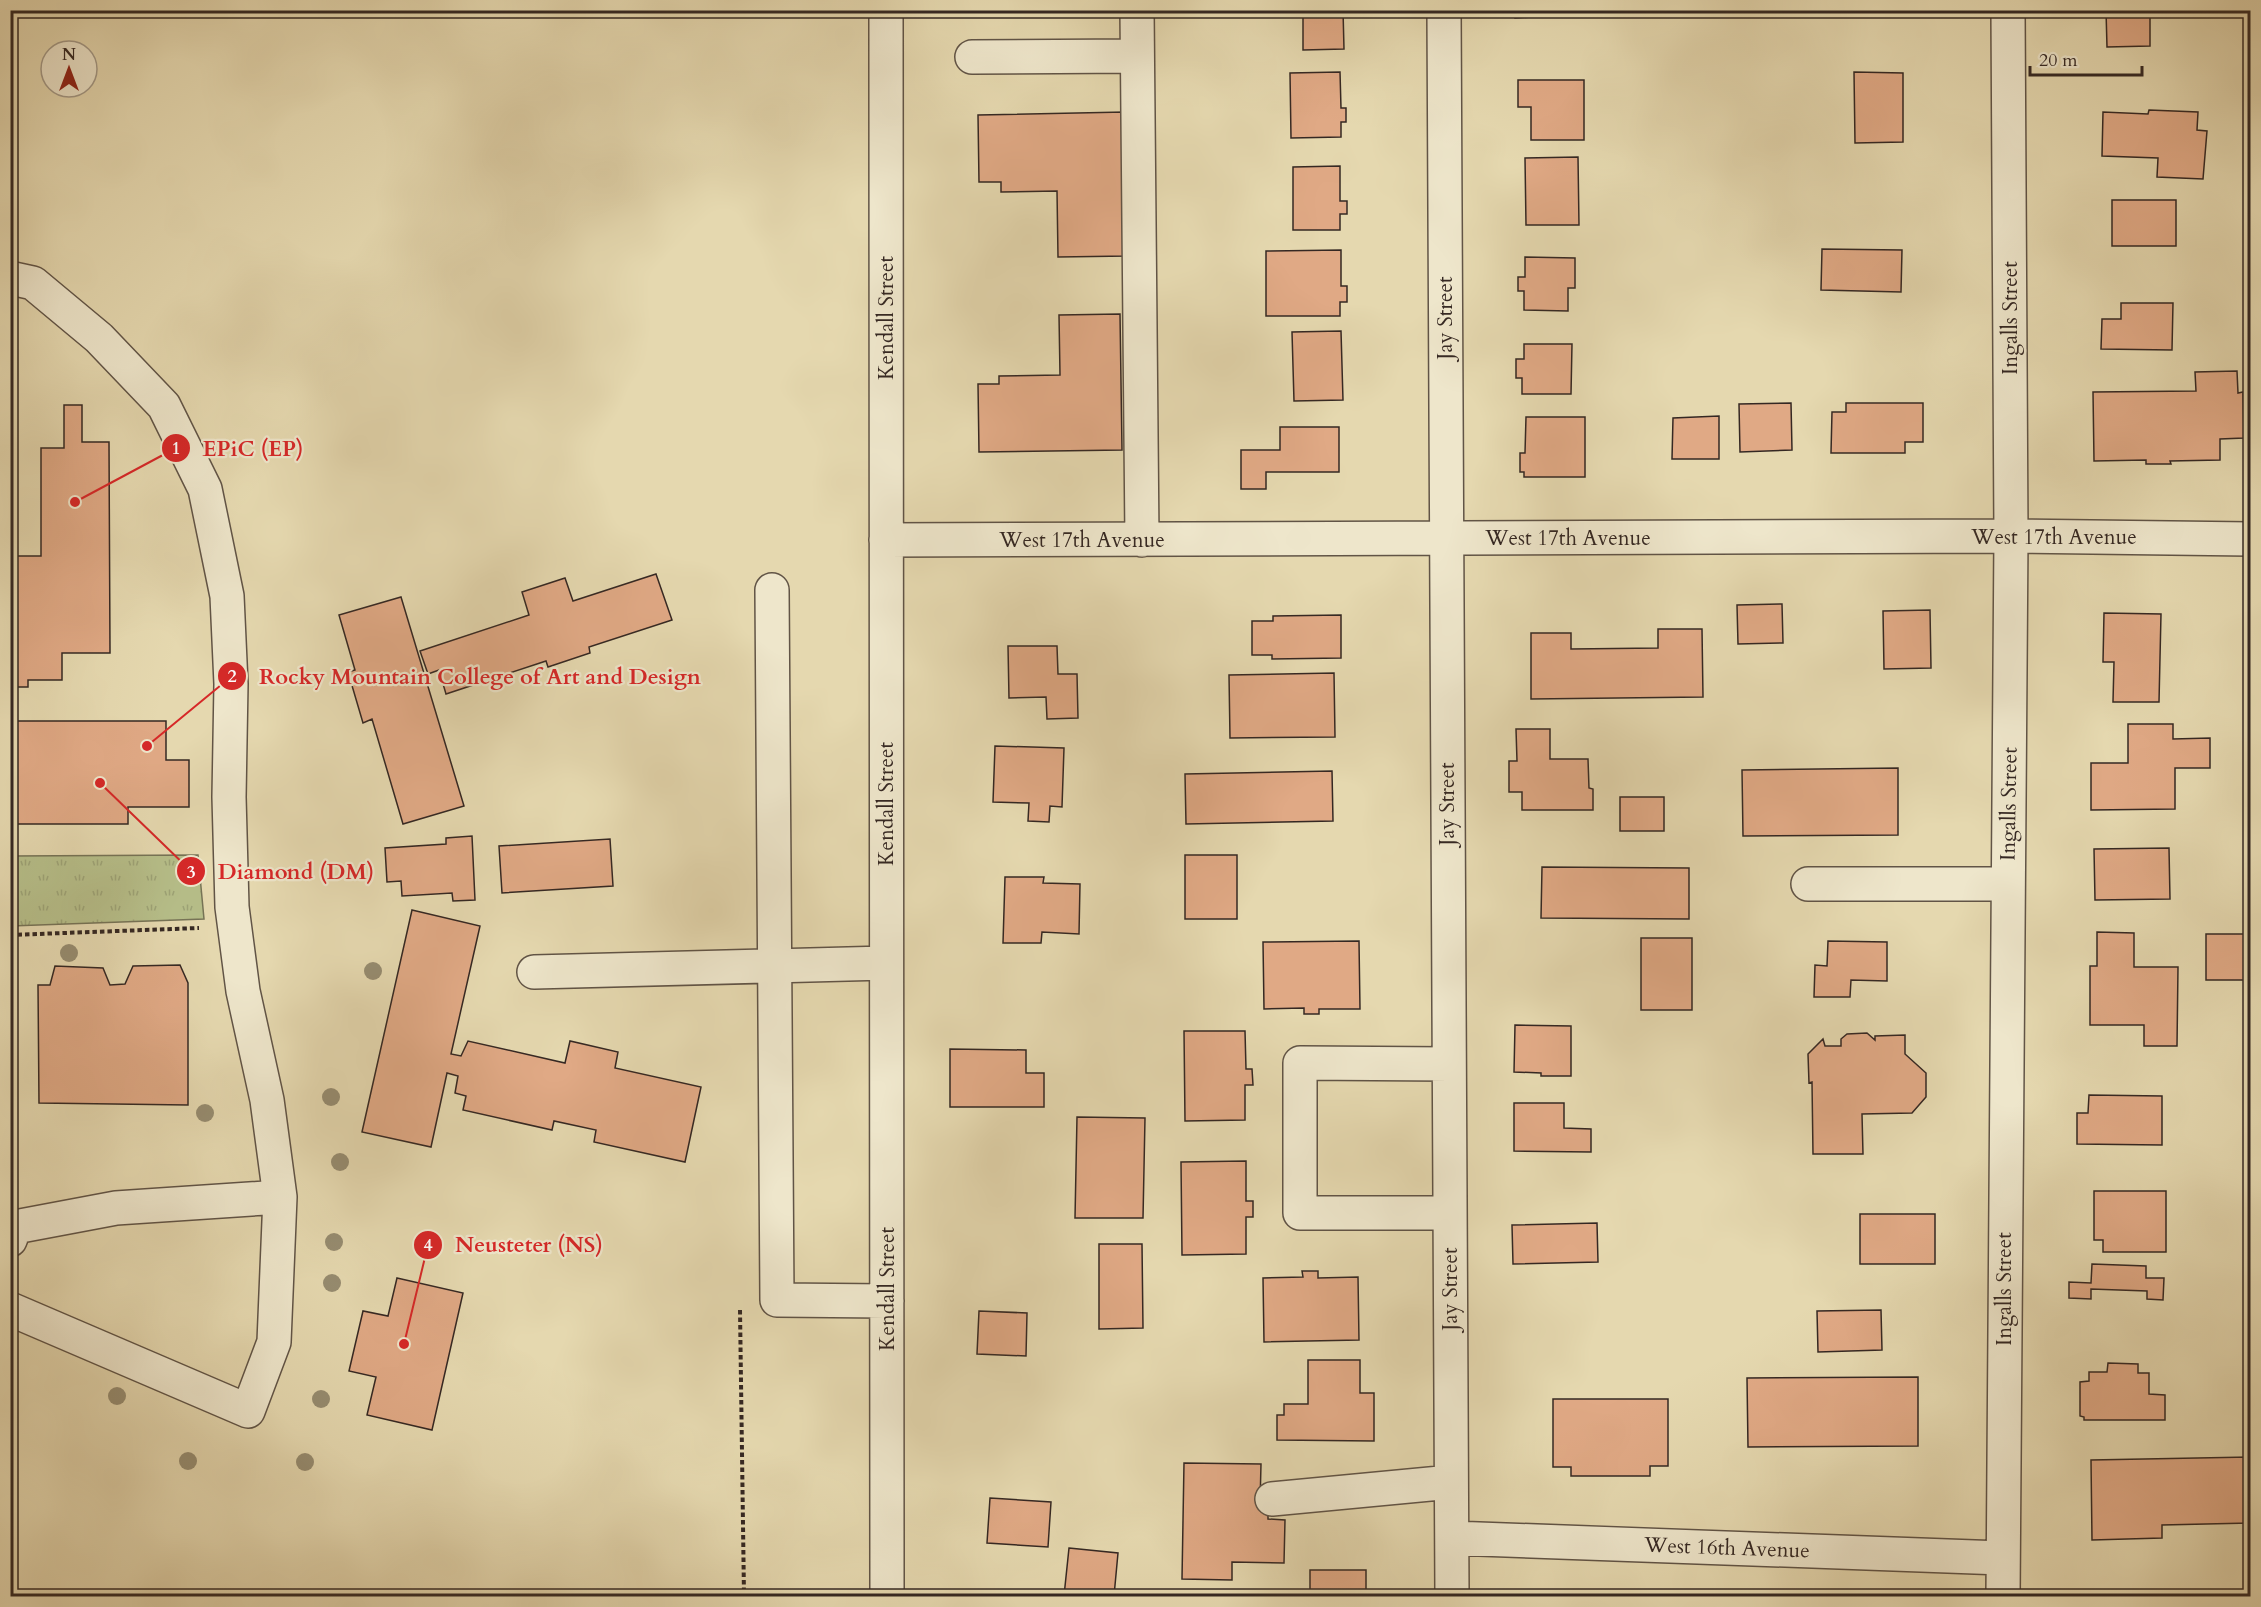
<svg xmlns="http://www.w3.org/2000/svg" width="2261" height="1607" font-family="Cardo,serif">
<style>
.grass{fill:url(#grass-tufts);stroke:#767356;stroke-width:1.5}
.building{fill:#e0a985;stroke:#352823;stroke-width:1.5}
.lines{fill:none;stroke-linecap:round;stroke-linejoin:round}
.minor-casing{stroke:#615446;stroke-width:36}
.path{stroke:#352823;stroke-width:4;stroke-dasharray:4.5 3;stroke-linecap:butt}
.minor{stroke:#eee6cb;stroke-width:33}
.tree{fill:#968c70}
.labels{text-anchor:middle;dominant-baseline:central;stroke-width:4.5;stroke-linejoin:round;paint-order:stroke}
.street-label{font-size:21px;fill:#352823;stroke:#eee6cb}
.leader{fill:none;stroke:#d62828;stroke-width:2}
.callout-dot{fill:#d62828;stroke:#eee6cb;stroke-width:2}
.mark-label{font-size:18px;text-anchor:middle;font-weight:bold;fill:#fff}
.callout-label{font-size:22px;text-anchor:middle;font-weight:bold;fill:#d62828;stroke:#eee6cb;stroke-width:4.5;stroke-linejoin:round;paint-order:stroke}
</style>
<defs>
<pattern id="grass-tufts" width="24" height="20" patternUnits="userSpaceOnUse" patternTransform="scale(1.5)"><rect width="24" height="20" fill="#b6be89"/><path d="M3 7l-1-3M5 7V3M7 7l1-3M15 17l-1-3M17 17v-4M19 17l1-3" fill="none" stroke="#9da376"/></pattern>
</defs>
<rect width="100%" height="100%" fill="#e5d8af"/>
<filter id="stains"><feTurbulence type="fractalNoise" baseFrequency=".00333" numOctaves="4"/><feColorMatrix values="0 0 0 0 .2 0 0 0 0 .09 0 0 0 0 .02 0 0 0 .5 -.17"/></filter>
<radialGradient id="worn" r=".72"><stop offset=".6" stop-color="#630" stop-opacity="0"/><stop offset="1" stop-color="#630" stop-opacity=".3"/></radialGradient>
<path class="grass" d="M198,855L204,919L11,926V856Z"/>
<path class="building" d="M1303,10H1343L1344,49L1303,50Z
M1514,10H1582V14L1515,18Z
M2106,10H2150V46L2107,47Z
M1340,72L1341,108H1346V122H1341V137L1291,138L1290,73Z
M1854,72L1903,73V142L1855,143Z
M1518,80H1584V140H1531V107H1518Z
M2149,110L2198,112L2197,130L2207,131L2203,179L2157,177L2158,158L2102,156L2103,112L2148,114Z
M1125,112L1127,256L1058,257L1057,191L1001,192V182H979L978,115Z
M1578,157L1579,225H1526L1525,158Z
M1340,166V201H1347V214H1340V230H1293V167Z
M2112,200H2176V246H2112Z
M1822,249L1902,250L1901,292L1821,290Z
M1341,250V286H1347V302H1340V316H1266V251Z
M1525,257L1575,258V288H1568V311L1524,310V291H1518V277H1525Z
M2121,303H2173L2172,350L2101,349L2102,319H2121Z
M1120,314L1122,450L979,452L978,384H999V376L1060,375L1059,315Z
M1341,331L1343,400L1294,401L1292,332Z
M1524,344H1572L1571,394H1522V378H1516V359H1524Z
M2237,371L2238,393L2243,392L2244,438L2220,439V460L2170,461L2171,464H2146V460L2094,461L2093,392L2196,391L2195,372Z
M1791,403L1792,450L1740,452L1739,404Z
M1846,403H1923V442H1905V453H1831L1832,412H1846Z
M64,405H82V442H109L110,653H62V680H28V687H10V556H41V448H64Z
M1719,416V459H1672L1673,418Z
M1526,417H1585V477H1524V472H1520V453H1525Z
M1280,427H1339V472H1266V489H1241V450H1280Z
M656,574L672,620L589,647L590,653L548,667L546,661L446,694L439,670L428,674L420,651L529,615L522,592L565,578L573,601Z
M401,597L464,806L403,824L372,719L363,723L348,672L355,670L339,615Z
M1782,604L1783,643L1738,644L1737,605Z
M1930,610L1931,668L1884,669L1883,611Z
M2104,613L2161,614L2159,702H2113L2114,662H2103Z
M1341,615V658L1272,659V655H1252V621H1273V616Z
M1658,629H1702L1703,697L1531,699V633H1571V649L1658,648Z
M1008,646H1057L1058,674H1077L1078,718L1047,719L1046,697L1009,698Z
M1334,673L1335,737L1230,738L1229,675Z
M10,721H166V760H189V807H128V824H10Z
M2128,724H2173V739L2210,738V768H2175V809L2091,810V763H2128Z
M1516,729H1550V759H1588L1589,788L1593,789V810H1522V792H1509V761H1517Z
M995,746L1064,748L1062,807L1050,806L1049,822L1028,821L1029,803L993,802Z
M1898,768V835L1743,836L1742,770Z
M1332,771L1333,821L1186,824L1185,774Z
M1620,797H1664V831H1620Z
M472,836L475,900L453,901L452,893L402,896L401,881L387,882L385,848L446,844V838Z
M610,839L613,886L502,893L499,846Z
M2169,848L2170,899L2095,900L2094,849Z
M1185,855H1237V919H1185Z
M1542,867L1689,868V919L1541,918Z
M1005,877H1044L1043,883L1080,884L1079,934L1042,932L1041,943H1003Z
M412,910L480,926L451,1054L461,1056L468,1041L565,1063L570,1041L618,1052L615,1068L701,1087L685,1162L594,1142L596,1130L554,1121L552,1130L463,1110L466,1096L455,1093L458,1076L447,1073L431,1147L362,1132Z
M2097,932L2134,933V967H2178L2177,1046H2144V1025H2090V966H2097Z
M2206,934H2250V980H2206Z
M1641,938H1692V1010H1641Z
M1359,941L1360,1009H1319V1014H1304V1008L1264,1009L1263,942Z
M1828,941L1887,942V981L1851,980L1850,997H1814L1815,965L1827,966Z
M180,965L188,983V1105L39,1103L38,985H50L55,966L103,968L110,985L125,984L133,966Z
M1515,1025L1571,1026V1076H1541V1073L1514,1072Z
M1184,1031H1245L1246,1069H1252L1253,1085H1245V1120L1185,1121Z
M1867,1033L1875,1040V1036L1905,1035V1054L1926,1073V1097L1912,1113L1862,1114L1863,1154H1813L1812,1082L1809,1083L1808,1054L1823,1039L1825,1046H1841V1039L1847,1034Z
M950,1049L1026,1050V1073H1044V1107H950Z
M2089,1095L2162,1096V1145L2077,1144V1113H2088Z
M1514,1103H1564V1128L1591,1129V1152L1514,1151Z
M1077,1117L1145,1118L1143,1218H1075Z
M1246,1161V1201H1253V1217H1246V1254L1182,1255L1181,1162Z
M2094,1191H2166V1252H2103V1240H2094Z
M1860,1214H1935V1264H1860Z
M1597,1223L1598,1262L1513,1264L1512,1225Z
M1099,1244H1142L1143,1328L1099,1329Z
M2092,1264L2146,1266V1278H2164L2163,1300L2147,1299V1291L2091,1289V1299L2069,1298V1282L2091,1283Z
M1302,1271H1318V1278L1358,1277L1359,1340L1264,1342L1263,1278L1303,1277Z
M397,1278L463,1293L432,1430L367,1415L376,1377L349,1371L363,1311L388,1316Z
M1881,1310L1882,1350L1818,1352L1817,1311Z
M979,1311L1027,1313L1026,1356L977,1354Z
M1308,1360H1360V1393H1374V1441L1277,1440V1415H1284V1404H1308Z
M2108,1363L2138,1364V1373H2149V1394L2165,1395V1420H2084V1417L2080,1416V1382L2089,1381V1372H2107Z
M1918,1377V1446L1748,1447L1747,1378Z
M1553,1399H1668V1466H1650V1476H1571V1467H1553Z
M2250,1457V1523L2162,1525V1538L2092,1540L2091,1460Z
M1184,1463L1261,1464L1260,1504H1268V1519L1285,1520L1284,1563L1232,1562V1580L1182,1579Z
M990,1498L1051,1502L1048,1547L987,1543Z
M1069,1548L1118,1553L1114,1596H1064Z
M1310,1570H1366V1596H1294V1592H1310Z
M1546,1594L1632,1595V1596H1546Z"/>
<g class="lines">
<defs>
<path id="minor" d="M886,10L887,1596
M1137,10L1142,540
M1444,10L1452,1596
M972,57L1137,56
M10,278L33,283L99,338L164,406L205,489L227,596L231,684L229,797L232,907L243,991L267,1100L280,1197L274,1342L248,1411L10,1309
M886,540L2011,536L2250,539
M772,590L777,1300L887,1301
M1808,884H2008
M534,972L886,963
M1449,1064L1300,1063V1213H1450
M10,1240L15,1227L116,1208L280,1197
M1272,1499L1451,1482
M1452,1538L2002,1558
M2003,1596L2011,536L2008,10"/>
</defs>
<use href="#minor" class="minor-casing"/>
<path class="path" d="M10,935L199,928
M740,1310L744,1596"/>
<use href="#minor" class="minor"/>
</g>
<g class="tree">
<circle cx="69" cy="953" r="9"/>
<circle cx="373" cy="971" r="9"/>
<circle cx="331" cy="1097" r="9"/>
<circle cx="205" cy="1113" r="9"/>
<circle cx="340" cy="1162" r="9"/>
<circle cx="334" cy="1242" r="9"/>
<circle cx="332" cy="1283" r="9"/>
<circle cx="117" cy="1396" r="9"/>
<circle cx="321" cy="1399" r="9"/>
<circle cx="188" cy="1461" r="9"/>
<circle cx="305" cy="1462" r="9"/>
</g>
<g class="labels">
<g class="street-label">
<text transform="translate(886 318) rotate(-90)">Kendall Street</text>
<text transform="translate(1445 318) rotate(-90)">Jay Street</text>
<text transform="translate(2010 318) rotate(-90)">Ingalls Street</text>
<text x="2054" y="537">West 17th Avenue</text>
<text x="1568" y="538">West 17th Avenue</text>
<text x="1082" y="540">West 17th Avenue</text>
<text transform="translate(886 804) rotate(-90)">Kendall Street</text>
<text transform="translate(1447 804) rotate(-90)">Jay Street</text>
<text transform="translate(2009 804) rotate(-89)">Ingalls Street</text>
<text transform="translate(887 1289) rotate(-90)">Kendall Street</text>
<text transform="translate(1450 1289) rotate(-90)">Jay Street</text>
<text transform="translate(2004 1289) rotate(-90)">Ingalls Street</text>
<text transform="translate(1727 1548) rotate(2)">West 16th Avenue</text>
</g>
</g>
<path class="leader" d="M75 502L176 448M147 746L232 676M100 783L191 871M404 1344L428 1245"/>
<g class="callout-dot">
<circle cx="75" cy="502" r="6"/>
<circle cx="147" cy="746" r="6"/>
<circle cx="100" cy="783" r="6"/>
<circle cx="404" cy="1344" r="6"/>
<circle cx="176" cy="448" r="15"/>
<circle cx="232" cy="676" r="15"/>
<circle cx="191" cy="871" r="15"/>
<circle cx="428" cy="1245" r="15"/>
</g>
<g class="mark-label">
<text x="176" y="454">1</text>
<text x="232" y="682">2</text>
<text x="191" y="878">3</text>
<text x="428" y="1251">4</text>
</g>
<g class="callout-label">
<text x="253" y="456">EPiC (EP)</text>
<text x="480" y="684">Rocky Mountain College of Art and Design</text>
<text x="296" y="879">Diamond (DM)</text>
<text x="529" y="1252">Neusteter (NS)</text>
</g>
<rect width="2261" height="1607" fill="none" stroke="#e5d8af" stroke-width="36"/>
<rect x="12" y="12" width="2237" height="1583" fill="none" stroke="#352823" stroke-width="3"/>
<rect x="18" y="18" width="2225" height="1571" fill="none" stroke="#352823" stroke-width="1.5"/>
<g transform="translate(69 69)"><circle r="28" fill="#eee6cb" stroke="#a49a88" stroke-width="1.5"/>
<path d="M0-4.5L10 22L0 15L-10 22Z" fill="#8f2418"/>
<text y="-9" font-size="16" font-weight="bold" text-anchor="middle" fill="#352823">N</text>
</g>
<path d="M2030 66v9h112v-9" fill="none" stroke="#352823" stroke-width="3"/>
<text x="2039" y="66" font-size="18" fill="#352823" stroke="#eee6cb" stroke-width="4.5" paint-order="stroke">20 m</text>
<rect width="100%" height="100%" filter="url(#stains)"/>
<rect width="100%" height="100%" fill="url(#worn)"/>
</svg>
